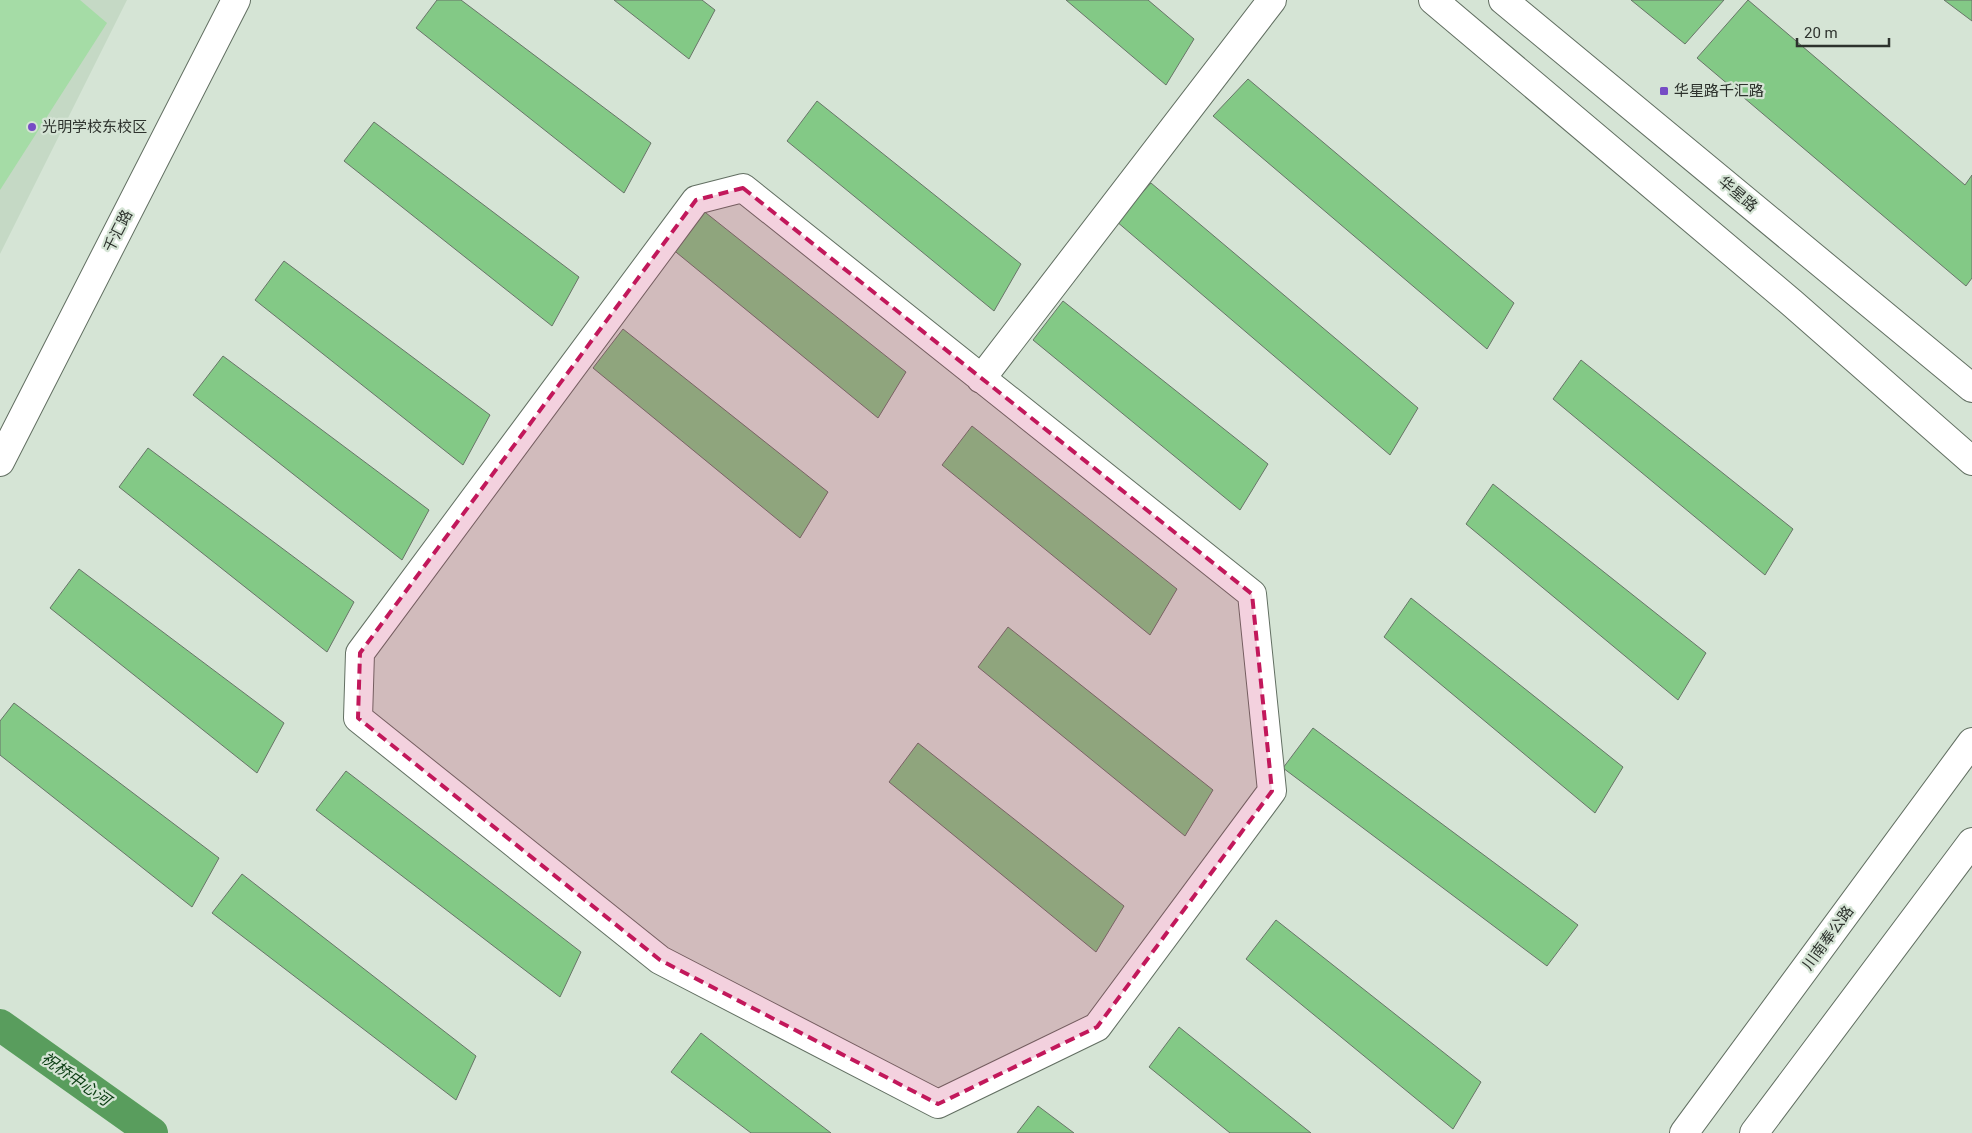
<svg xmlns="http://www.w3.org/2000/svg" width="1972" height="1133" font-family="Roboto,'Noto Sans SC',sans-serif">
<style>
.built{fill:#c5d9c5}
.pitch{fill:#a5dca6}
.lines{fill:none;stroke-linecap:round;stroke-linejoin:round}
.canal{stroke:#599d5d;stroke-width:32}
.building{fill:#83c986;stroke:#687568}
.street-casing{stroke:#626f62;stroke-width:30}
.secondary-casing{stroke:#626f62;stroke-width:30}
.primary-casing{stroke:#626f62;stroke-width:30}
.street{stroke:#fff;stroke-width:28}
.secondary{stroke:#fff;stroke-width:28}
.primary{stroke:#fff;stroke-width:28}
.marked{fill:#c2185b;fill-opacity:0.2;stroke:#c2185b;stroke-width:4;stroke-dasharray:10 6;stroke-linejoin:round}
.poi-dot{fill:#764cc5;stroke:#d5e4d5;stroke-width:2}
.labels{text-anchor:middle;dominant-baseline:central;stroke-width:4.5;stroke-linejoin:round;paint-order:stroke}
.poi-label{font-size:15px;fill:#2d322d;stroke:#d5e4d5;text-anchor:start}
.street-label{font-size:15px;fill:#2d322d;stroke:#d5e4d5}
.water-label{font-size:16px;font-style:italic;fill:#093c11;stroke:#d5e4d5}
</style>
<rect width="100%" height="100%" fill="#d5e4d5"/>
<path class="built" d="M0,0H127L0,254Z"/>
<path class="pitch" d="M0,0H80L107,23L0,190Z"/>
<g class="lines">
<path class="canal" d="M0,1025L152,1133"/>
</g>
<path class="building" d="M437,0H461L651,143L624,193L416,28Z
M614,0H702L715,10L689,59Z
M1066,0H1148L1194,39L1166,85Z
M1631,0H1724L1685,44Z
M1748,0L1965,185L1972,175V278L1966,286L1697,58Z
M1944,0H1972V21Z
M1248,79L1514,303L1487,349L1213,116Z
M817,101L1021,264L994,311L787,141Z
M374,122L579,277L552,326L344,161Z
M1151,183L1418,408L1390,455L1116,221Z
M701,209L906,372L878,418L671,248Z
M284,261L490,415L463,465L255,300Z
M1063,301L1268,464L1240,510L1033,340Z
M623,329L828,492L800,538L593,368Z
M223,356L429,510L402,560L193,395Z
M1581,360L1793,529L1765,575L1553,399Z
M972,426L1177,589L1150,635L942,465Z
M148,448L354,602L327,652L119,487Z
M1493,484L1706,653L1678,700L1466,524Z
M79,569L284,723L257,773L50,608Z
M1411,598L1623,767L1595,813L1384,637Z
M1008,627L1213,790L1185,836L978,667Z
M14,703L219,858L192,907L0,755V721Z
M1313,728L1578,925L1547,966L1283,768Z
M918,743L1124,906L1096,952L889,782Z
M346,771L581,952L560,997L316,810Z
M242,874L476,1056L456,1100L212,913Z
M1276,920L1481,1082L1453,1129L1246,959Z
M1179,1027L1311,1133H1230L1149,1067Z
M701,1033L831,1133H751L671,1072Z
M1038,1106L1074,1133H1017Z"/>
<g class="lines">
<defs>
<path id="street" d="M743,188L1252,594L1272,791L1097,1027L938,1104L660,960L358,718L360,653L696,200Z
M981,379L1272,0"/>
<path id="secondary" d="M1433,0L1792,303L1972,461
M1503,0L1972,388
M0,462L236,0"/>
<path id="primary" d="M1684,1133L1972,742
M1754,1133L1972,842"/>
</defs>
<use href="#street" class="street-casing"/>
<use href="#secondary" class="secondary-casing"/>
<use href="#primary" class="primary-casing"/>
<use href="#street" class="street"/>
<use href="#secondary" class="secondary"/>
<use href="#primary" class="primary"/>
</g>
<path class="marked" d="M743,188L1252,594L1272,791L1097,1027L938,1104L660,960L358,718L360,653L696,200Z"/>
<g class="poi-dot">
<rect x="1659" y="86" width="10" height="10" rx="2.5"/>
<circle cx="32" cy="127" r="5"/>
</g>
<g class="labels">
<g class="poi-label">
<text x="1674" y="91">华星路千汇路</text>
<text x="42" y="127">光明学校东校区</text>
</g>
<g class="street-label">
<text transform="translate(1738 194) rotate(40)">华星路</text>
<text transform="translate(118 231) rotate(-63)">千汇路</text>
<text transform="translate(1828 938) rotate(-54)">川南奉公路</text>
</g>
<g class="water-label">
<text transform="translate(76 1079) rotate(35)">祝桥中心河</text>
</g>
</g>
<path d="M1797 38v8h92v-8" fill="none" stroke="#2d322d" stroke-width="2.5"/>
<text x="1804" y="38" font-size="15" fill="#2d322d" stroke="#d5e4d5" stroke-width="4" paint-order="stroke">20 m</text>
</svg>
